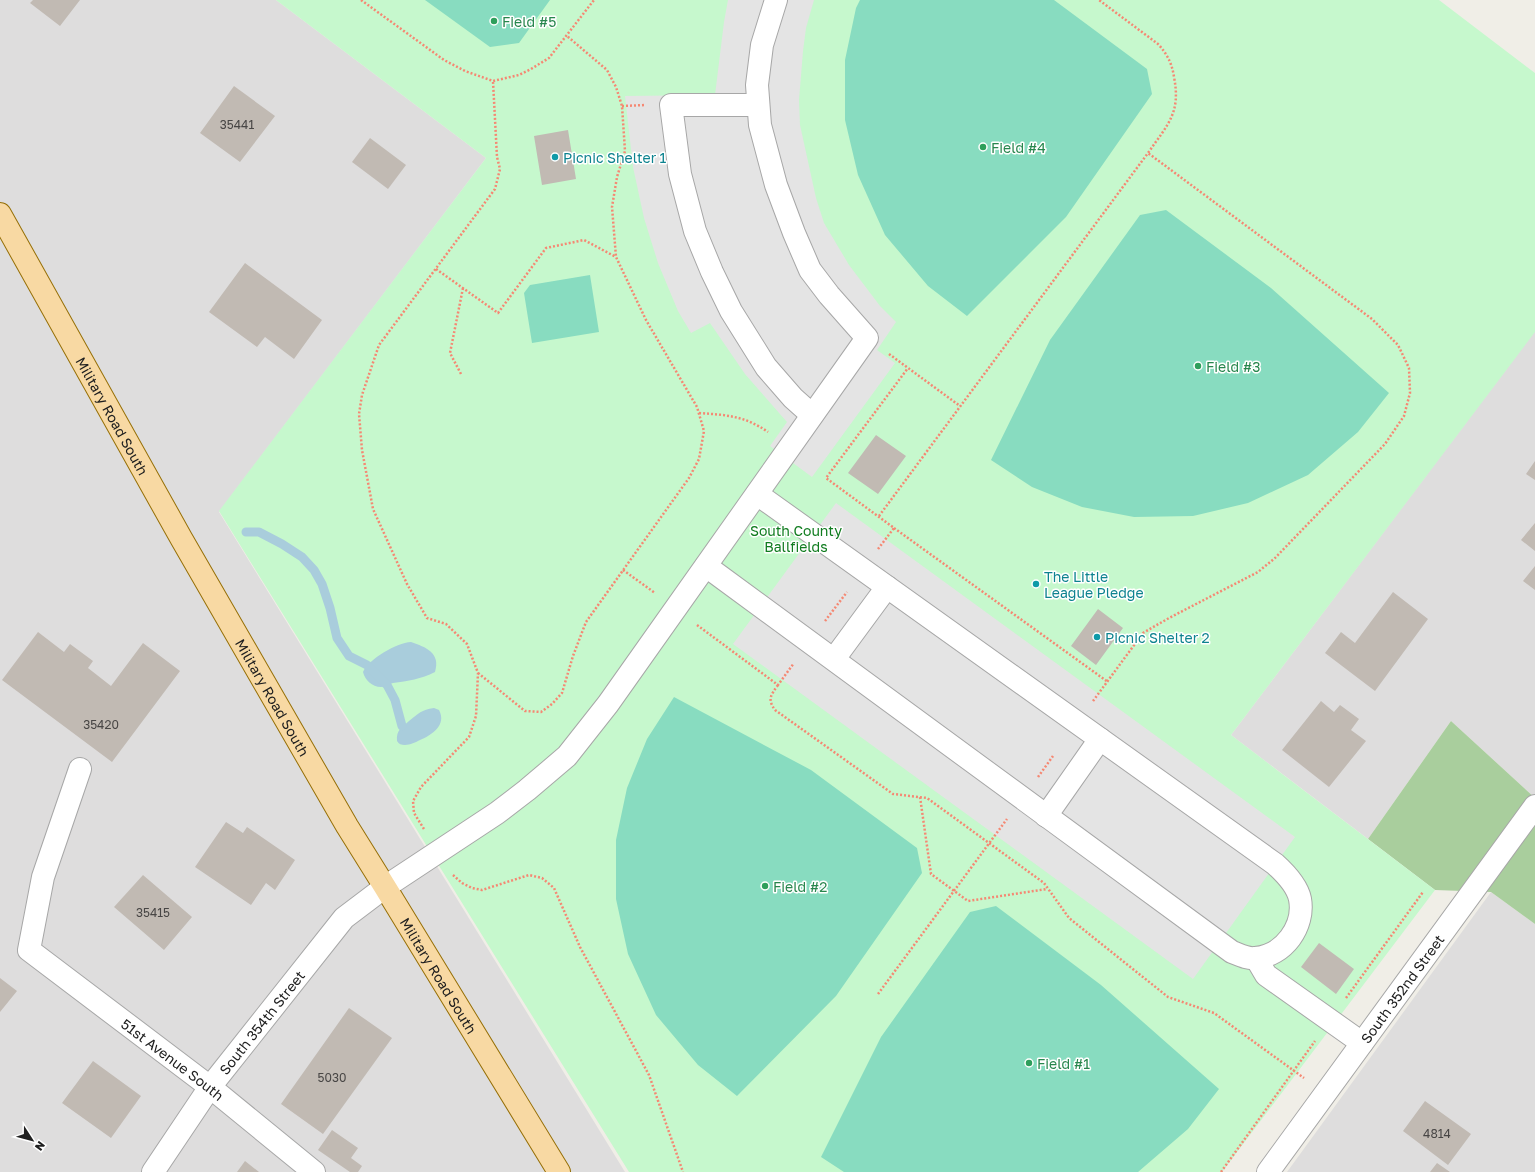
<svg xmlns="http://www.w3.org/2000/svg" width="1535" height="1172" font-family="'Golos Text',sans-serif">
<style>
.residential{fill:#dedddd}
.forest{fill:#a9ce9d}
.park{fill:#c6f8cd}
.pitch{fill:#88dcc0}
.parking{fill:#e4e4e4}
.water{fill:#a9cddc}
.lines{fill:none;stroke-linecap:round;stroke-linejoin:round}
.stream{stroke:#a9cddc;stroke-width:9}
.building{fill:#c1bab3}
.minor-casing{stroke:#a7a7a7;stroke-width:24}
.major-casing{stroke:#966f06;stroke-width:24}
.path{stroke:#f58873;stroke-width:2.5;stroke-dasharray:2 2;stroke-linecap:butt}
.minor{stroke:#fff;stroke-width:22}
.major{stroke:#f8d9a3;stroke-width:22}
.leisure-dot{fill:#2e9e5b;stroke:#fff;stroke-width:1.5}
.culture-dot{fill:#0f9aa8;stroke:#fff;stroke-width:1.5}
.labels{text-anchor:middle;dominant-baseline:central;stroke-width:3;stroke-linejoin:round;paint-order:stroke}
.number-label{font-size:12px;fill:#484645}
.leisure-label{font-size:14px;fill:#27864d;stroke:#fff;text-anchor:start}
.culture-label{font-size:14px;fill:#0d838f;stroke:#fff;text-anchor:start}
.street-label{font-size:14px;fill:#202020;stroke:#fff}
.park-label{font-size:14px;fill:#107c1f;stroke:#fff}
</style>
<rect width="100%" height="100%" fill="#f0eee7"/>
<path class="residential" d="M0,0H276L486,158L219,512L625,1172H0Z
M1535,331V798L1451,721L1368,839L1231,735Z
M1491,892L1535,924V1172H1287Z"/>
<path class="forest" d="M1451,721L1535,798V924L1491,892L1435,890L1368,839Z"/>
<path class="park" d="M276,0H1439L1535,73V332L1231,735L1435,890L1222,1172H629L219,511L486,158Z"/>
<path class="pitch" d="M425,0H550L519,43L490,47Z
M860,0H1054L1147,69L1152,94L1066,217L967,316L928,286L885,235L858,175L845,120V60L856,8Z
M1166,210L1271,288L1389,393L1358,432L1308,475L1248,503L1193,516L1134,517L1082,507L1032,487L991,460L1050,340L1140,215Z
M590,275L599,332L532,343L524,293L530,285Z
M674,697L811,770L917,848L922,873L836,996L737,1096L698,1065L656,1015L628,954L616,899V840L627,788L647,739Z
M996,906L1101,985L1219,1089L1188,1129L1138,1172H844L821,1157L881,1037L970,912Z"/>
<path class="parking" d="M728,0H814L806,28L803,51L799,100L800,125L816,198L824,223L849,265L880,306L896,322L877,350L895,363L812,477L770,446L787,422L745,374L710,323L691,333L678,311L658,263L644,218L633,167L625,96L715,95L724,22Z
M836,503L1295,837L1193,979L733,644Z"/>
<path class="water" d="M411,642C426,647 441,653 435,672C421,679 408,681 393,683C389,684 384,687 381,687C372,687 365,680 363,672C369,659 396,643 411,642Z
M434,708L439,710C447,725 432,735 420,740C416,742 410,745 405,745C401,745 399,744 397,741C396,730 402,727 409,721C419,713 421,710 434,708Z"/>
<g class="lines">
<path class="stream" d="M246,532H259L282,544L302,557L314,570L322,584L330,608L337,638L349,656L367,665L387,685L395,700L402,726"/>
</g>
<path class="building" d="M33,0H80L60,26L30,3Z
M234,86L275,116L240,162L200,133Z
M568,130L576,179L542,185L534,136Z
M370,138L406,165L388,189L352,162Z
M245,263L322,320L294,359L265,337L257,347L209,312Z
M876,435L906,456L878,494L848,473Z
M1535,461V480L1526,474Z
M1535,523V551L1521,540Z
M1535,566V590L1523,581Z
M1393,592L1428,619L1375,691L1325,653L1341,632L1355,643Z
M1098,609L1123,628L1096,665L1071,646Z
M38,632L64,652L70,644L93,661L88,668L111,686L143,643L180,671L112,762L2,680Z
M1321,701L1334,712L1340,705L1359,719L1351,730L1366,741L1329,787L1282,750Z
M226,822L243,833L247,827L295,860L275,890L266,883L251,905L195,867Z
M143,875L192,917L164,950L114,907Z
M1319,943L1354,969L1336,994L1301,967Z
M0,978L17,991L0,1012Z
M349,1008L392,1038L323,1134L281,1104Z
M93,1061L141,1096L111,1138L62,1103Z
M1425,1101L1471,1134L1448,1165L1403,1131Z
M332,1130L358,1148L351,1158L362,1166L358,1172H350L318,1150Z
M245,1161L259,1172H237Z
M1437,1163L1450,1172H1430Z"/>
<g class="lines">
<defs>
<g id="minor">
<path d="M758,105H671L680,174L695,231L712,272L731,311L766,367L793,398L812,415"/>
<path d="M706,566L1232,952C1240,955 1247,959 1255,958C1284,956 1305,926 1300,899C1297,885 1285,873 1275,864L757,494"/>
<path d="M834,659L887,587"/>
<path id="s1" d="M80,769L43,877L29,950L210,1087L314,1172"/>
<path d="M1046,816L1100,739"/>
<path d="M1256,958L1266,975L1362,1043"/>
<path id="s2" d="M153,1172L210,1087L344,918L385,887L497,813L527,790L567,756L608,704L867,338L829,295L810,270L794,233L776,185L760,125L757,85L762,45L776,0"/>
<path id="s3" d="M1268,1172L1535,806"/>
</g>
<g id="major">
<path id="s4" d="M0,214L181,538L347,826L385,887L559,1172"/>
</g>
</defs>
<use href="#minor" class="minor-casing"/>
<use href="#major" class="major-casing"/>
<path class="path" d="M361,0L444,60L465,71L493,81L519,75L531,69L549,58L594,0
M622,106L645,105
M436,269L498,313L546,248L584,240L616,257
M889,354L960,406
M461,374L450,353L463,288
M699,413C727,415 745,416 768,432
M879,516L1148,153C1168,124 1181,113 1174,77C1172,63 1167,54 1158,44L1099,0
M894,528L1108,682
M878,549L894,528L826,478L908,368
M623,570L655,593
M825,621L847,592
M697,625L778,685L794,663
M478,673L525,711L541,712L552,704L562,693L573,656L586,622L689,478L699,459L704,431L697,407L646,320L616,257L612,207L617,177L625,151L622,106L616,87L607,70L567,36
M778,685C771,695 767,699 775,710L893,794L927,798L1044,883L1069,918L1168,997L1214,1013L1304,1078
M1093,701L1143,633L1169,618L1258,572L1275,558L1385,444L1404,416L1410,393L1409,368L1398,345L1372,319L1148,153
M1038,777L1053,756
M920,797L931,874L968,901L1047,889
M424,829L414,813L413,801L421,787L469,737L476,716L478,673L467,644L446,624L427,618L407,584L373,509L362,450L359,414L362,395L379,345L495,189L500,169L497,157L493,81
M453,875L462,883L472,888L482,890L529,875L542,878L554,888L580,947L649,1075L683,1172
M878,994L1007,819
M1346,998L1423,892
M1221,1172L1315,1041"/>
<use href="#minor" class="minor"/>
<use href="#major" class="major"/>
</g>
<g class="leisure-dot">
<circle cx="494" cy="21" r="4"/>
<circle cx="983" cy="147" r="4"/>
<circle cx="1198" cy="366" r="4"/>
<circle cx="765" cy="886" r="4"/>
<circle cx="1029" cy="1063" r="4"/>
</g>
<g class="culture-dot">
<circle cx="555" cy="157" r="4"/>
<circle cx="1036" cy="584" r="4"/>
<circle cx="1097" cy="637" r="4"/>
</g>
<g class="labels">
<g class="number-label">
<text x="237" y="124">35441</text>
<text x="101" y="724">35420</text>
<text x="153" y="912">35415</text>
<text x="332" y="1077">5030</text>
<text x="1437" y="1133">4814</text>
</g>
<g class="leisure-label">
<text x="502" y="21">Field #5</text>
<text x="991" y="147">Field #4</text>
<text x="1206" y="366">Field #3</text>
<text x="773" y="886">Field #2</text>
<text x="1037" y="1063">Field #1</text>
</g>
<g class="culture-label">
<text x="563" y="157">Picnic Shelter 1</text>
<text x="1044" y="576">The Little<tspan x="1044" dy="16">League Pledge</tspan></text>
<text x="1105" y="637">Picnic Shelter 2</text>
</g>
<g class="street-label">
<text stroke="none"><textPath href="#s4" startOffset="231">Military Road South</textPath></text>
<text stroke="none"><textPath href="#s4" startOffset="555">Military Road South</textPath></text>
<text stroke="none"><textPath href="#s4" startOffset="879">Military Road South</textPath></text>
<text stroke="none"><textPath href="#s3" startOffset="227">South 352nd Street</textPath></text>
<text stroke="none"><textPath href="#s2" startOffset="185">South 354th Street</textPath></text>
<text stroke="none"><textPath href="#s1" startOffset="369">51st Avenue South</textPath></text>
</g>
<g class="park-label">
<text x="796" y="530">South County<tspan x="796" dy="16">Ballfields</tspan></text>
</g>
</g>
<g transform="translate(32 1140) rotate(126)" stroke="#ffffff" stroke-width="3" paint-order="stroke">
<path d="M0-3L7 15L0 10L-7 15Z" fill="#202020"/>
<text y="-6" font-size="11" font-weight="bold" text-anchor="middle" fill="#202020">N</text>
</g>
</svg>
